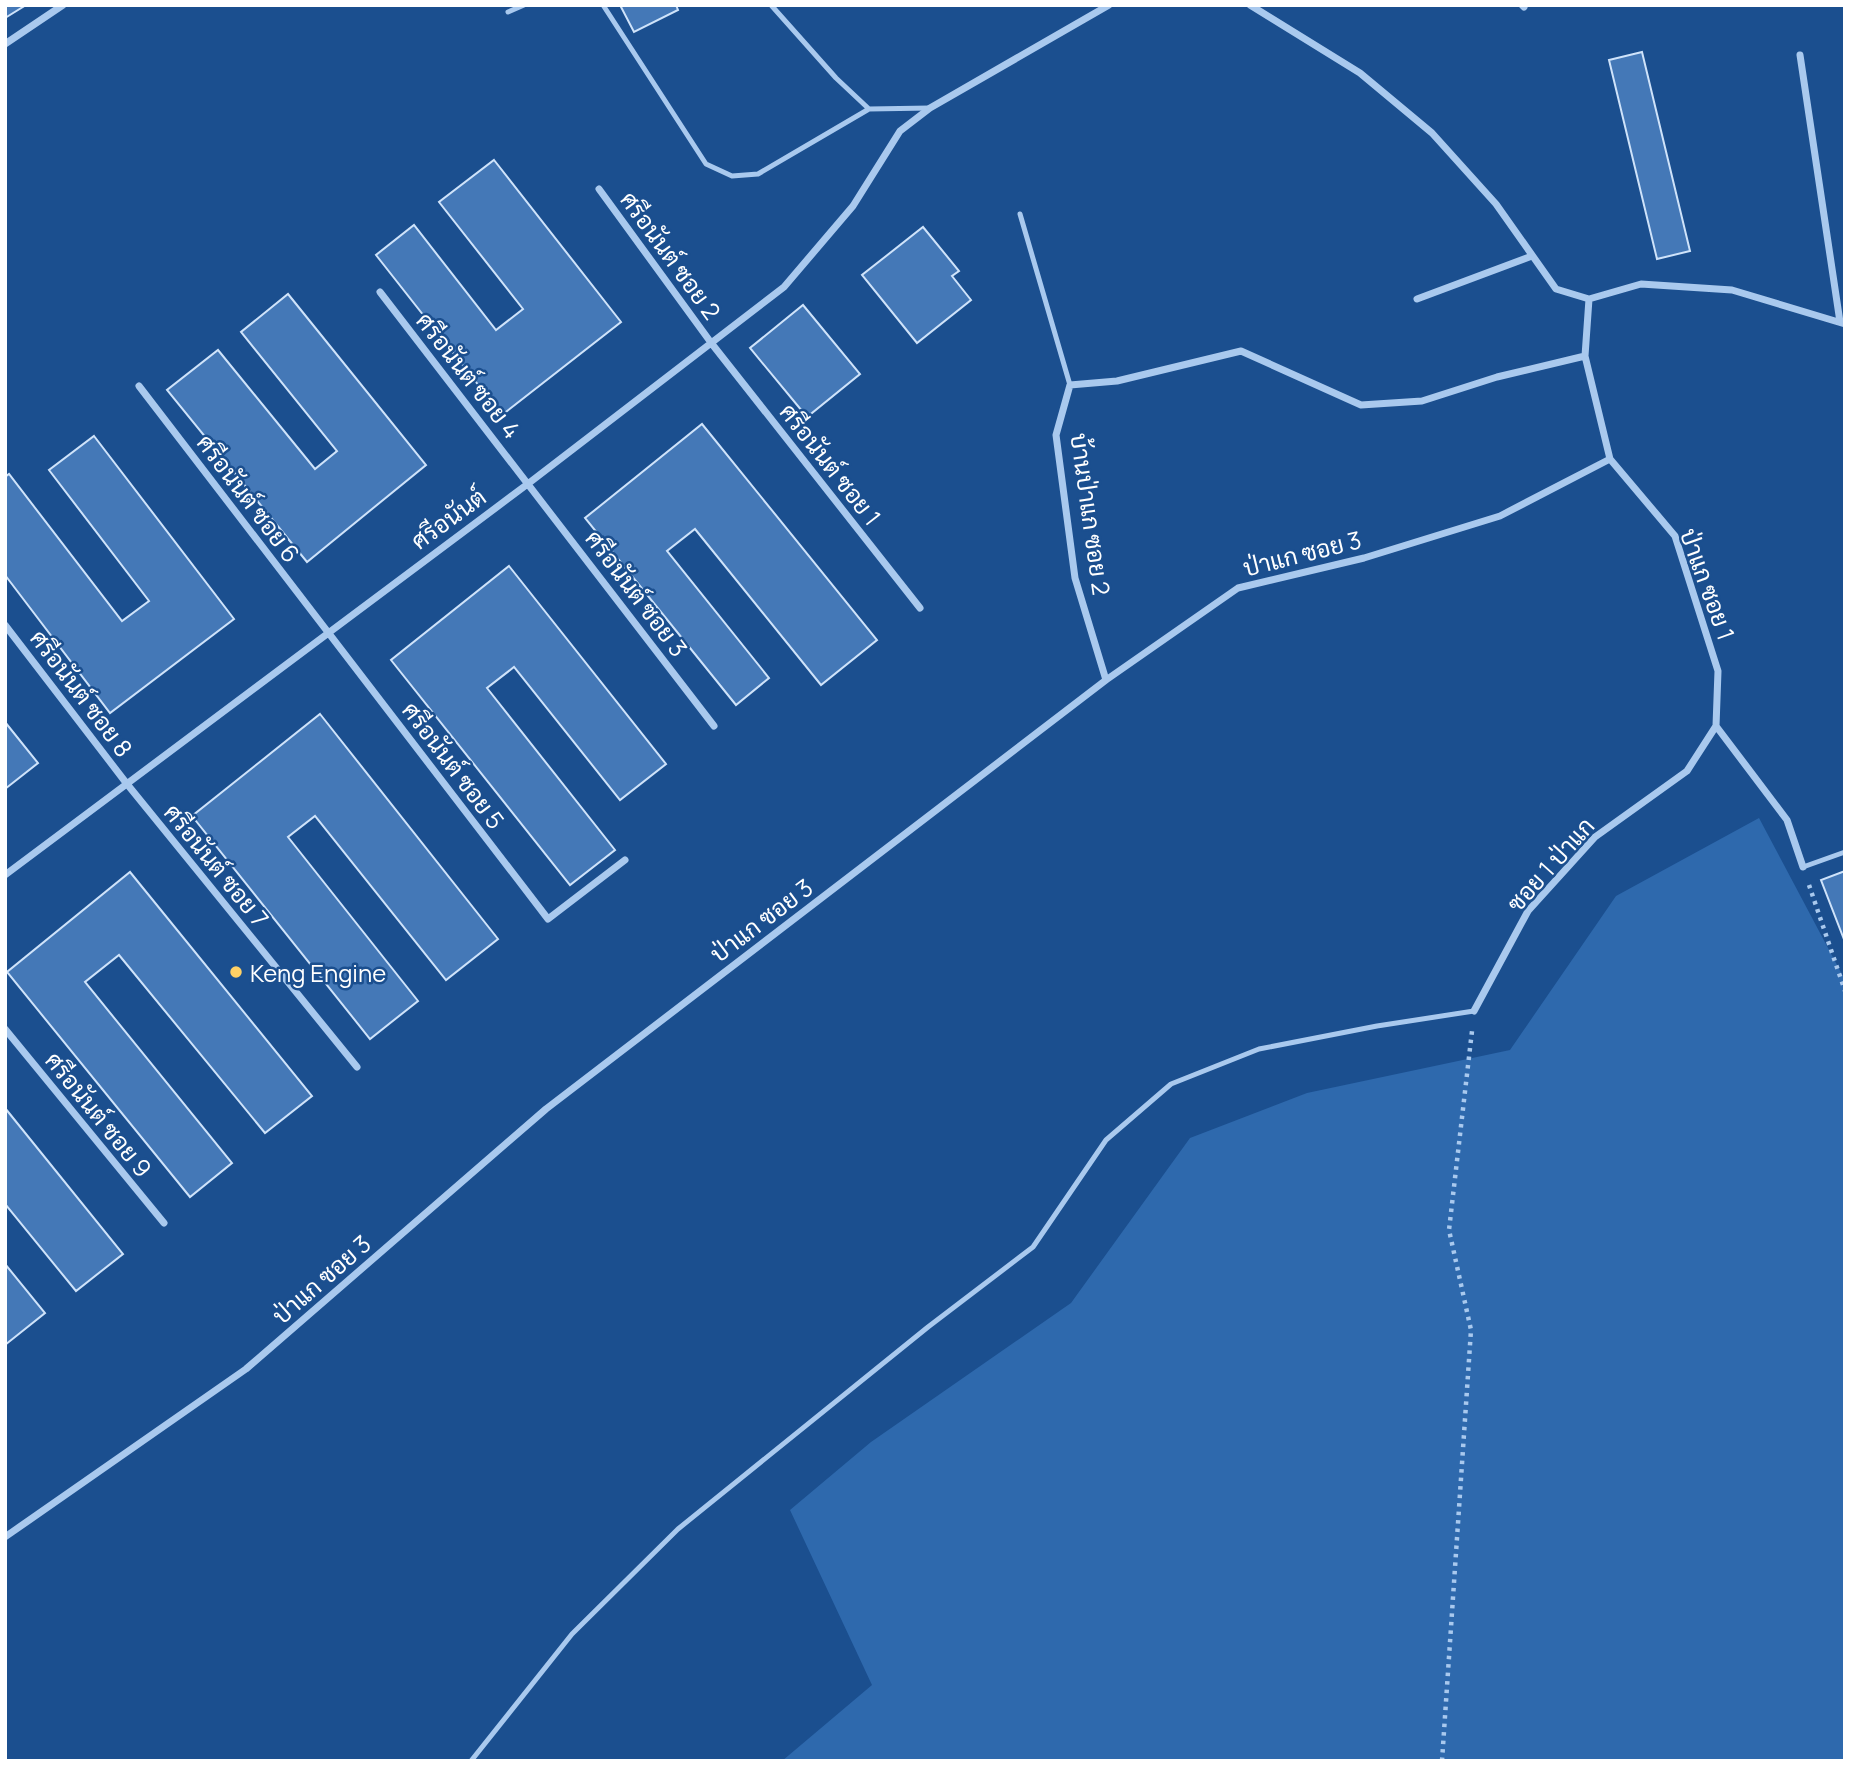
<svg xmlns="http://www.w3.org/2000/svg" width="1850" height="1766" font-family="Manrope,Sarabun,sans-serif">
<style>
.green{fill:#2e69ad}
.building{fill:#4478b7;stroke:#cfe3fa;stroke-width:2}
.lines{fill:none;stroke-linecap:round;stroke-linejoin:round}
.path{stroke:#a9c9ee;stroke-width:4.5;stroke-dasharray:3.5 5;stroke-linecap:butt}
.lane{stroke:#a9c9ee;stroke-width:5}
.street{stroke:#a9c9ee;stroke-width:7}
.poi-dot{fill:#ffd166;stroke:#1b4f8f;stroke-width:2.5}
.labels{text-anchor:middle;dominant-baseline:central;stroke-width:5;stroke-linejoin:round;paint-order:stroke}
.street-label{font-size:24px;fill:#fff;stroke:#1b4f8f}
.poi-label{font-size:24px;fill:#fff;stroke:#1b4f8f;text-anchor:start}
</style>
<rect width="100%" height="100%" fill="#1b4f8f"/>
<path class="green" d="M1759,818L1845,980V1761H782L872,1685L790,1510L871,1442L1071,1303L1190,1138L1307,1093L1510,1050L1616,896Z"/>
<path class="building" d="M5,5H26L5,18Z
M620,5H676L678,10L634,32Z
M1642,52L1690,251L1657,259L1609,60Z
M494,160L621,322L502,415L376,255L414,225L496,330L523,309L439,202Z
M923,227L959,271L952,276L971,300L917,343L862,275Z
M288,294L426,465L307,562L167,390L218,350L315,469L337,451L241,332Z
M803,305L860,374L807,417L750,348Z
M702,424L877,640L821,685L695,529L667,551L769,678L736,705L585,518Z
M94,436L234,619L110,713L5,575V477L9,474L122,621L149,601L49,470Z
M509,566L666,764L620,800L514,667L487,688L615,850L570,885L391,660Z
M320,714L498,939L446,980L315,816L288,837L418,1001L370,1039L192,816Z
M5,722L38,763L5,789Z
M1845,871V942L1821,880Z
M130,872L312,1096L265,1133L119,955L85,982L232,1163L190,1197L7,972Z
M5,1108L123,1254L76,1291L5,1204Z
M5,1264L45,1313L5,1345Z"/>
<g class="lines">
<path class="path" d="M1809,885L1845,991
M1442,1761L1471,1330L1449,1230L1472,1031"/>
<path class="lane" d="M603,5L706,164L732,176L758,174L869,109L930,108
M771,5L836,78L869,109
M508,12L524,5
M1020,214L1070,385
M1803,867L1845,852
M471,1761L572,1634L678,1529L928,1327L1033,1247L1106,1140L1171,1084L1259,1049L1377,1026L1474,1011"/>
<path class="street" d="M1250,5L1360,73L1432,133L1496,204L1556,289L1589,299L1641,284L1732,290L1845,324
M1522,5L1524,7
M5,44L63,5
M1800,55L1840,322
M599,189L712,344L920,608
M380,292L714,726
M1417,299L1532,256
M139,386L548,919L625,860
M5,625L127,784L357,1067
M1106,680L1075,578L1056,435L1070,385L1117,381L1241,351L1361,405L1422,401L1497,377L1585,356
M1716,726L1787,820L1803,867
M5,875L529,483L784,287L853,206L900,131L930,108L1109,5
M1474,1011L1528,911L1595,837L1687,771L1716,726L1718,671L1675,536L1610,459L1585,356L1589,299
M5,1029L164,1223
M5,1537L246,1369L546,1109L1106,680L1238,588L1364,558L1500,516L1610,459"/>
</g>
<circle class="poi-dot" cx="236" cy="972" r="7"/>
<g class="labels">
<g class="street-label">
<text transform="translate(671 255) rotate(54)">ศรีอนันต์ ซอย 2</text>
<text transform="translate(469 375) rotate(52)">ศรีอนันต์ ซอย 4</text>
<text transform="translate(831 464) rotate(52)">ศรีอนันต์ ซอย 1</text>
<text transform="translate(249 498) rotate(53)">ศรีอนันต์ ซอย 6</text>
<text transform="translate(1091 514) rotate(82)">บ้านป่าแก ซอย 2</text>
<text transform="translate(448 518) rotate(-36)">ศรีอนันต์</text>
<text transform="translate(1302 553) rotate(-14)">ป่าแก ซอย 3</text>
<text transform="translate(1708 584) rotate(70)">ป่าแก ซอย 1</text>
<text transform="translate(637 593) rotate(53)">ศรีอนันต์ ซอย 3</text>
<text transform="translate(82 693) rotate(53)">ศรีอนันต์ ซอย 8</text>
<text transform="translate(454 765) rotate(53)">ศรีอนันต์ ซอย 5</text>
<text transform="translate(1550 864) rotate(-48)">ซอย 1 ป่าแก</text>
<text transform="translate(217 865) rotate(51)">ศรีอนันต์ ซอย 7</text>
<text transform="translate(761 920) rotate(-37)">ป่าแก ซอย 3</text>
<text transform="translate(99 1114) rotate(51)">ศรีอนันต์ ซอย 9</text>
<text transform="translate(321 1279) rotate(-41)">ป่าแก ซอย 3</text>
</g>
<g class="poi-label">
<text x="250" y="972">Keng Engine</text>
</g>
</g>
<rect width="1850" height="1766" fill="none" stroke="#ffffff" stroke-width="14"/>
</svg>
